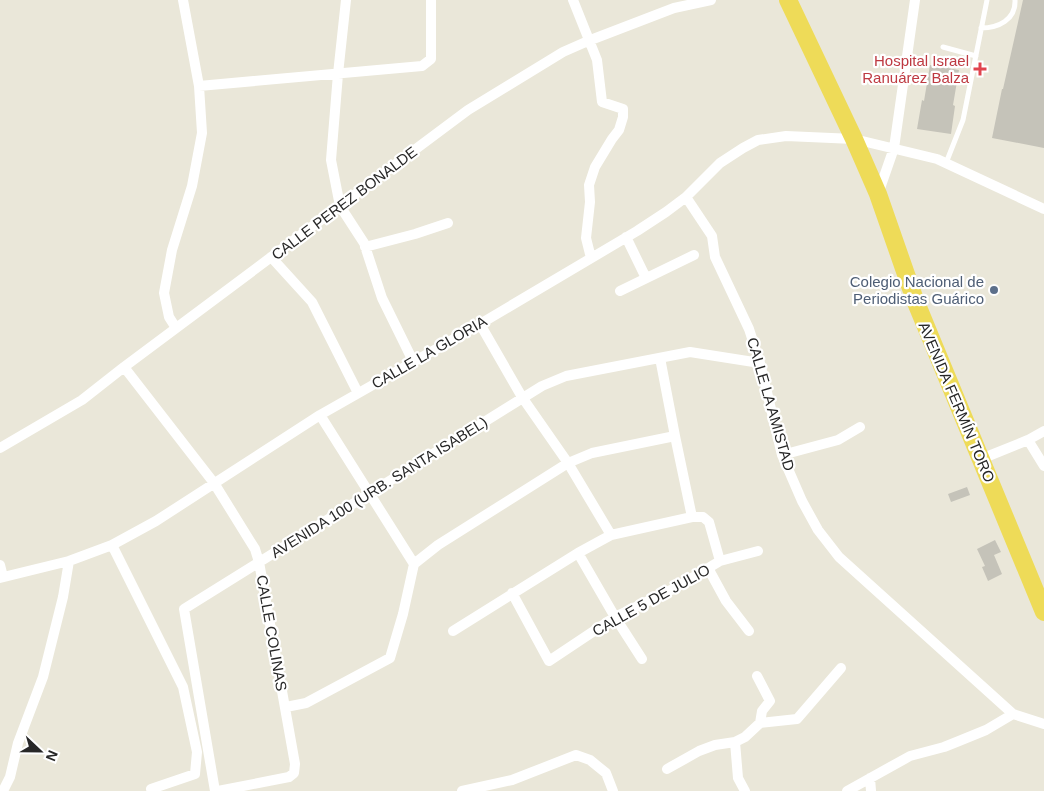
<svg xmlns="http://www.w3.org/2000/svg" width="1044" height="791" font-family="Helvetica,sans-serif">
<style>
.building{fill:#c5c3b9}
.lines{fill:none;stroke-linecap:round;stroke-linejoin:round}
.service{stroke:#fff;stroke-width:5}
.minor{stroke:#fff;stroke-width:10}
.trunk{stroke:#eedb58;stroke-width:18}
.health-dot{fill:#e0444e;stroke:#fff;stroke-width:2}
.service-dot{fill:#5c6f8a;stroke:#fff;stroke-width:2}
.labels{text-anchor:middle;dominant-baseline:central;stroke-width:4.5;stroke-linejoin:round;paint-order:stroke}
.health-label{font-size:15px;fill:#be3a42;stroke:#fff;text-anchor:end}
.street-label{font-size:15px;fill:#272727;stroke:#fff}
.service-label{font-size:15px;fill:#4e5e75;stroke:#fff;text-anchor:end}
</style>
<rect width="100%" height="100%" fill="#eae7d9"/>
<path class="building" d="M1023,0H1044V148L992,138L1002,89H1003Z
M930,65L959,70L953,105L955,106L951,134L917,129L922,100L924,101Z
M967,487L970,495L951,502L948,494Z
M995,540L1001,552L994,555L1002,574L988,581L982,567L985,566L977,549Z"/>
<g class="lines">
<path class="service" d="M981,28C998,28 1016,20 1015,0
M943,47L976,56
M946,163L963,120L987,0"/>
<path class="minor" d="M346,0L338,74L331,160L340,206L364,243L382,298L413,361
M573,0L597,60L602,102L623,109V117L619,130L612,139L595,167L589,185L590,202L586,238L591,258
M199,86L422,66L431,59V0
M878,194L894,148L915,0
M686,197L712,236L715,257L749,329L760,363L782,455L802,501L818,530L839,557L1013,714L1044,724
M626,237L646,278
M365,247L415,234L448,223
M271,257L312,302L358,393
M620,291L694,255
M480,324L522,397L568,463L611,535
M176,328L169,317L164,293L172,250L192,186L202,133L199,86L183,0
M660,358L675,436L692,517
M124,367L214,483L255,549L259,562L295,764L294,773L289,777L218,791
M320,415L414,564
M1028,440L1044,466
M0,448L82,400L124,367L468,110L563,52L588,41L674,8L711,0
M782,455L838,440L860,427
M981,459L1028,440L1044,431
M112,545L183,687L197,752L195,774L151,789
M578,553L615,617L642,659
M414,564L438,545L568,463L592,453L675,436
M0,565L3,577
M708,568L726,601L749,631
M0,578L69,561L112,545L156,521L320,415L480,324L637,231L666,212L686,197L720,163L743,148L758,140L786,136L854,139L937,159L1044,209
M512,593L549,661L615,617L675,588L720,561L758,551
M453,631L578,553L611,535L692,517H703L709,522L720,561
M757,676L770,701L762,711L760,723
M286,707L306,703L390,658L403,614L414,564
M735,742L738,778L745,791
M667,769L699,751L715,745L735,742L745,737L760,723L797,719L841,668
M870,778L871,791
M3,791L10,777L18,743L43,677L63,597L69,561
M215,791L184,609L542,386L566,376L690,352L760,363
M462,791L512,780L576,755L590,760L606,773L613,791
M847,791L910,756L944,747L959,741L986,730L1013,714"/>
<path class="trunk" d="M788,0L854,139L878,194L915,300L1044,612"/>
</g>
<path class="health-dot" d="M977.5 61.5h5v5h5v5h-5v5h-5v-5h-5v-5h5z"/>
<circle class="service-dot" cx="994" cy="290" r="5"/>
<g class="labels">
<g class="health-label">
<text x="969" y="60">Hospital Israel<tspan x="969" dy="17">Ranuárez Balza</tspan></text>
</g>
<g class="street-label">
<text transform="translate(344 203) rotate(-37)">CALLE PEREZ BONALDE</text>
<text transform="translate(429 352) rotate(-30)">CALLE LA GLORIA</text>
<text transform="translate(957 402) rotate(67)">AVENIDA FERMÍN TORO</text>
<text transform="translate(771 404) rotate(74)">CALLE LA AMISTAD</text>
<text transform="translate(379 487) rotate(-32)">AVENIDA 100 (URB. SANTA ISABEL)</text>
<text transform="translate(651 600) rotate(-29)">CALLE 5 DE JULIO</text>
<text transform="translate(272 633) rotate(80)">CALLE COLINAS</text>
</g>
<g class="service-label">
<text x="984" y="281">Colegio Nacional de<tspan x="984" dy="17">Periodistas Guárico</tspan></text>
</g>
</g>
<g transform="translate(40 751) rotate(112)" stroke="#ffffff" stroke-width="4" paint-order="stroke">
<path d="M0-4L9 19L0 12L-9 19Z" fill="#272727"/>
<text y="-8" font-size="14" font-weight="bold" text-anchor="middle" fill="#272727">N</text>
</g>
</svg>
